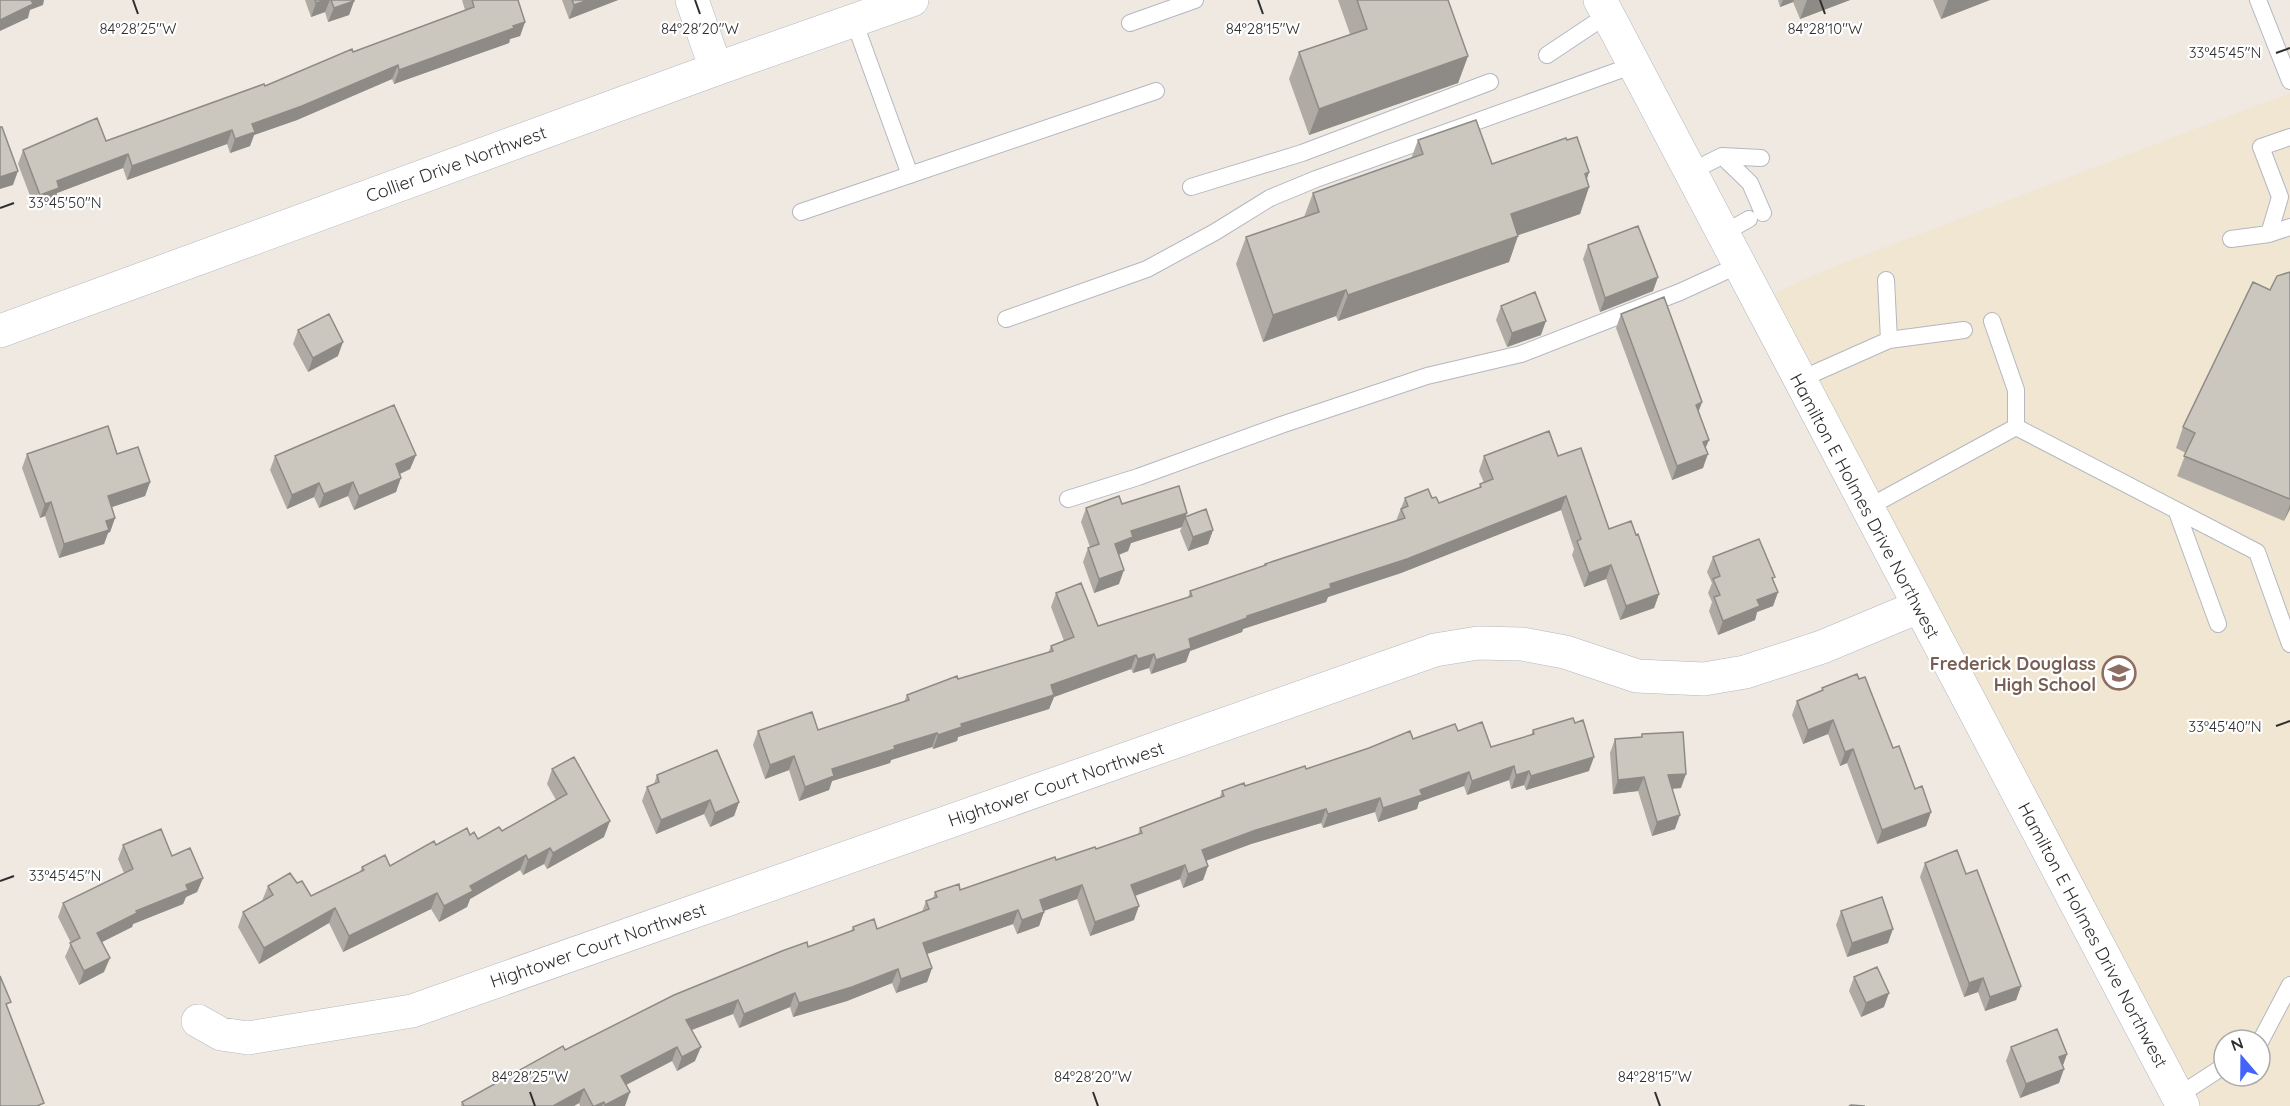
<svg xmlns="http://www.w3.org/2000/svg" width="2290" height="1106" font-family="Quicksand,sans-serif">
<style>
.education{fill:#f0e6d1;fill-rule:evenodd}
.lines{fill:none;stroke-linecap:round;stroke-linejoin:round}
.lane-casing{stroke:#b4b7c1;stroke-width:18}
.street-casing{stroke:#b4b7c1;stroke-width:34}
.secondary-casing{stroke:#b4b7c1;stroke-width:34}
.lane{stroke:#fff;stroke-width:16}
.street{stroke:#fff;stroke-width:33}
.secondary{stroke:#fff;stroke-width:33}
.wall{fill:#afaba4}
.shaded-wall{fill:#8e8b86}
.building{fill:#cbc7bf;stroke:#8e8b86;stroke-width:1.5}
.ticks{fill:none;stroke:#2e2e2e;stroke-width:2}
.labels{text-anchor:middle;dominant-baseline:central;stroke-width:4.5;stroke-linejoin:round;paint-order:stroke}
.street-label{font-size:18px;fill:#2e2e2e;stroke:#fff}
.education-label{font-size:18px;font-weight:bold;fill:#785e54;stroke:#fff;text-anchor:end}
.ticks-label{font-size:15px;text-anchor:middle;fill:#2e2e2e;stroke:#fff;stroke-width:4.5;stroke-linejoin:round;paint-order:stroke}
</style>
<rect width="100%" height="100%" fill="#efe9e1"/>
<path class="education" d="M2290,93V1106H2188L1746,306L1823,271ZM2224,1040H2260V1076H2224Z"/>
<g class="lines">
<defs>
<path id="lane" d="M2258,0L2290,81
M854,21L910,175
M1130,23L1195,0
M1547,55L1607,15
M1722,156L1750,183L1763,213
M1690,172L1722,156L1761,158
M1191,187L1302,153L1490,82
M801,212L1156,91
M1722,234L1749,219
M2269,234L2280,197L2261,147L2290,137
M2231,239L2269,234L2290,227
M1886,280L1889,340
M1006,319L1147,269L1215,232L1270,198L1316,179L1634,65
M1992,321L2016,390V427
M1799,380L1889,340L1964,330
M1068,499L1138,477L1281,425L1427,376L1521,354L1680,292L1739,265
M1867,508L2016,427L2257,552L2290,644
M2177,512L2218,624
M2260,1042L2290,985
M2178,1096L2224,1066"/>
<path id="street" d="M692,0L716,69
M198,1021L221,1034L248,1038L412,1011L1435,650L1478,643L1522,644L1565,652L1637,676L1704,679L1745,672L1822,647L1918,607"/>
<path id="secondary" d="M1600,0L2183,1106
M0,331L716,69L912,0"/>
</defs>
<use href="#lane" class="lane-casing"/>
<use href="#street" class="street-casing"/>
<use href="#secondary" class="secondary-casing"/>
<use href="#lane" class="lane"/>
<use href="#street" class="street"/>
<use href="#secondary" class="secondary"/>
</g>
<path class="wall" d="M305,0H354V1L349,15L328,22L325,12L311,17Z
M462,0H518L525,22L520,36L510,39L509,43L394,84L392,79L297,120L254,135L250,146L230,153L227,144L127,180L123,168L57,193L54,202L35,209L18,164L23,150L106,141L265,86L465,10Z
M562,0H618L569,19Z
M1338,0H1448L1468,56L1458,83L1309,135L1289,79L1299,52L1350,34Z
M1778,0H1850L1800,19L1793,2L1780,7Z
M1933,0H1990L1941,19Z
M1418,140L1492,164L1589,172L1587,179L1589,187L1580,214L1518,235L1509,262L1338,321L1336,316L1263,342L1236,264L1246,237L1304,217L1313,193L1411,159Z
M1588,245L1658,277L1653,291L1600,312L1583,259Z
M2290,272V509L2284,521L2177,476L2186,453L2176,448L2183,427L2270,290Z
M1501,306L1541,335L1507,347L1496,320Z
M1621,314L1702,402L1698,412L1706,448L1703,468L1672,480L1616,328Z
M298,330L338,356L308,372L293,344Z
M27,454H117L150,482L145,496L112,507L115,518L110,532L108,533L104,544L59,558L45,516L40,518L22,468Z
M416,455L410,469L400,474L396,492L354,510L348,496L319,508L314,497L287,509L270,470L275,456Z
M1484,456H1558L1609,529L1659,594L1654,608L1620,620L1606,579L1584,587L1572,555L1574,549L1561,510L1401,573L1328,597L1326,602L1243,629L1242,632L1190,651L1186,662L1151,674L1149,668L1133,673L1131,669L1054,697L1049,709L958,737L957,741L933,749L932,747L891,760L890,763L832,781L829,790L799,801L789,770L765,779L753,745L758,731L818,730L904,702L907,695L1048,653L1051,646L1064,641L1051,607L1056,593L1098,626L1188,598L1190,591L1265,566V564L1396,521L1405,498H1432L1439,503L1479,488L1480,484L1484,483L1479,471Z
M1122,504L1186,516L1213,530L1208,544L1188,551L1180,531L1182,527L1131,543L1128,551L1119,555V584L1094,593L1083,562L1088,548L1090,547L1081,522L1086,508Z
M1713,557L1774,581L1778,592L1773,606L1757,612L1755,620L1718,635L1709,611L1712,602L1708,593L1712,583L1707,572Z
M1859,679L1893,748L1915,789L1931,812L1926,826L1877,844L1847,763L1840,766L1828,734L1803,744L1792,715L1797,701L1821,691L1822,688Z
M1533,730L1589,771L1526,790L1524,785L1511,789L1509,780L1467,795L1464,786L1419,802L1417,809L1378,822L1375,812L1323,828L1321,823L1251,844L1206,861L1208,866L1203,880L1183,888L1180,879L1135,896L1134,920L1090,936L1077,899L1044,911V912L1039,926L1017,934L1013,924L927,954L932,968L927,982L896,993L892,983L847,1001L793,1017L790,1007L739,1028L733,1014L692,1030L695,1061L677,1071L672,1061L626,1085L624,1106H580L579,1103L574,1106H461L462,1102L565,1050L808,947L851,931L853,927L877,929L922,912L926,901L933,899L935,892L960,890L1056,860L1096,849L1138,835L1140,828L1220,797L1222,791L1245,786L1413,739L1458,731L1491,747L1531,735Z
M1642,734L1681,788L1672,789L1675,829L1652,836L1638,791L1613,794L1610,753L1615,739L1641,737Z
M552,769L604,837L547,869L544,864L523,875L520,870L470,899L467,907L439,922L431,909L343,952L329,923L259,964L238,927L243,912L262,901L268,886L297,883L311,896L360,872L362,867L390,866L436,845L470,835L478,839L502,831L556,800L547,784Z
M657,775L739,802L734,816L710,827L704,814L656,834L642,801L647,787L654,784Z
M123,845L172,856L203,878L197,892L186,897L183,904L133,924L132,927L102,942L104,972L79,985L65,957L71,943L58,917L63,903L124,873L118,859Z
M1925,863L1966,874L2021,986L2016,1000L1985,1011L1978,992L1964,997L1920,877Z
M1841,911L1888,943L1847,957L1836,925Z
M1854,977L1884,1007L1861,1017L1849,991Z
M2011,1047L2067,1054L2063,1065L2059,1083L2020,1098L2006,1061Z"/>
<path class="shaded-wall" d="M30,0H44L43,5L30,10L28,18L0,31V20Z
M325,0H330L325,12L311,17L316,3Z
M588,0H618L569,19L574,5Z
M1783,0H1794L1793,2L1780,7Z
M1807,0H1850L1800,19Z
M1948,0H1990L1941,19Z
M354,1L349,15L328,22L334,8Z
M525,22L520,36L510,39L509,43L394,84L399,70Z
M1468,56L1458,83L1309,135L1319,109Z
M398,65L392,79L297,120L254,135L250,146L230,153L235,139L252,124Z
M232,130L227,144L127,180L132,166Z
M128,154L123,168L57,193L54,202L35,209L40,195L57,181Z
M18,171L13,185L0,189V177Z
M1589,172L1583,189L1589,187L1580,214L1501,241L1511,214Z
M1518,236L1509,262L1338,321L1348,295Z
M1658,277L1653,291L1600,312L1605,298Z
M1346,290L1336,316L1263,342L1273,315Z
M1546,321L1541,335L1507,347L1512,333Z
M343,342L338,356L308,372L313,358Z
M1702,402L1697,416L1696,405Z
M1709,440L1703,454V442Z
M1708,454L1703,468L1672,480L1677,466Z
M416,455L410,469L391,478L396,464Z
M401,478L396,492L354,510L359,496Z
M150,482L145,496L103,510L108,496Z
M353,482L348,496L319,508L324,494Z
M319,483L314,497L287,509L292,495Z
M1566,496L1561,510L1401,573L1328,597L1326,602L1243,629L1242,632L1190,651L1186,662L1151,674L1156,660L1189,639L1330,584Z
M51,502L45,516L40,518L45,504Z
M2290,505V509L2284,521Z
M1187,513L1182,527L1131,543L1128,551L1110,558L1115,544L1131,531Z
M115,518L110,532L108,533L104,544L59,558L64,544L106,521Z
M1213,530L1208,544L1188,551L1193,537Z
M1611,565L1606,579L1584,587L1589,573Z
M1124,570L1119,584L1094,593L1099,579Z
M1778,592L1773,606L1757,612L1755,620L1718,635L1723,621L1757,600Z
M1659,594L1654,608L1620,620L1626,606Z
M1154,654L1149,668L1133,673L1138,659Z
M1136,655L1131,669L1054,697L1049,709L958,737L957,741L933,749L938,735L961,724L1051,685Z
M1833,720L1828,734L1803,744L1808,730Z
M937,733L932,747L891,760L890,763L832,781L829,790L799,801L805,787L832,769L894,746Z
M1853,749L1847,763L1840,766L1845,752Z
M794,756L789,770L765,779L770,765Z
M1594,757L1589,771L1526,790L1531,776Z
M1514,766L1509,780L1467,795L1472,781Z
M1529,771L1524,785L1511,789L1516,775Z
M1469,772L1464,786L1419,802L1417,809L1378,822L1383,808L1420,790Z
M1686,774L1681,788L1663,789L1668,775Z
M1644,777L1638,791L1613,794L1618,780Z
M1380,798L1375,812L1323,828L1328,814Z
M710,800L704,814L656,834L661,820Z
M739,802L734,816L710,827L715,813Z
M1326,809L1321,823L1251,844L1197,864L1202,850L1256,830Z
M1931,812L1926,826L1877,844L1882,830Z
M1680,815L1675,829L1652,836L1657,822Z
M610,821L604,837L547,869L553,853Z
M550,848L544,864L523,875L528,860Z
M526,855L520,870L470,899L467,907L439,922L444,906L470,886Z
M1185,865L1180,879L1126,899L1131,885Z
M1208,866L1203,880L1183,888L1188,874Z
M203,878L197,892L186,897L183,904L133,924L132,927L92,947L97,933L186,885Z
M1082,885L1077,899L1035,914L1040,900Z
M437,893L431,909L343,952L349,936Z
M1139,906L1134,920L1090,936L1095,922Z
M335,908L329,923L259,964L264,948Z
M1018,910L1013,924L918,957L923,943Z
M1044,912L1039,926L1017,934L1022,920Z
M1893,929L1888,943L1847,957L1852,943Z
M110,958L104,972L79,985L84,971Z
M932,968L927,982L896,993L901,979Z
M898,969L892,983L847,1001L793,1017L799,1003Z
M1983,978L1978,992L1964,997L1969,983Z
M2021,986L2016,1000L1985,1011L1990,997Z
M795,993L790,1007L739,1028L744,1014Z
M1889,993L1884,1007L1861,1017L1866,1003Z
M738,1000L733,1014L681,1034L686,1020Z
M677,1047L672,1061L616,1090L621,1076Z
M701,1047L695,1061L677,1071L682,1057Z
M2067,1054L2062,1068L2059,1057Z
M2064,1069L2059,1083L2020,1098L2026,1084Z
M584,1089L579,1103L574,1106H553Z
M630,1092L625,1106H605V1105Z
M604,1102L602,1106H595Z"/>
<path class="building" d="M0,0H31L33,4L0,20Z
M315,0H325L316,3Z
M331,0H354V1L334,8Z
M472,0H518L525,22L513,26L514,28L399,70L398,65L302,106L252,124L255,132L235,139L232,130L132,166L128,154L57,181L59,188L40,195L23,150L97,118L106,141L264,84L265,86L352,49L353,52L474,7Z
M572,0H588L574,5Z
M1357,0H1448L1468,56L1319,109L1299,52L1367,29Z
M1476,120L1492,164L1566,138L1567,140L1577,137L1589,172L1585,174L1589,187L1511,214L1518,236L1348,295L1346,290L1273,315L1246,237L1319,212L1313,193L1423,154L1418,140Z
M0,127H2L18,171L0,177Z
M1638,226L1658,277L1605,298L1588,245Z
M2290,272V499L2184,456L2195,433L2183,427L2253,282L2270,290L2277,276Z
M1535,292L1546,321L1512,333L1501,306Z
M1664,297L1702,402L1696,405L1709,440L1703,442L1708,454L1677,466L1621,314Z
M329,314L343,342L313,358L298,330Z
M394,405L416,455L396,464L401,478L359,496L353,482L324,494L319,483L292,495L275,456Z
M108,426L117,454L138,447L150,482L108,496L115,518L106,521L109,530L64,544L51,502L45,504L27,454Z
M1549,431L1558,456L1581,448L1609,529L1631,521L1636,535L1638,534L1659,594L1626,606L1611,565L1589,573L1577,541L1581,539L1566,496L1407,559L1330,584L1331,588L1247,616V618L1189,639L1191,648L1156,660L1154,654L1138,659L1136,655L1051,685L1054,695L961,724L962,727L938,735L937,733L894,746L895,749L832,769L834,776L805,787L794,756L770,765L758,731L812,712L818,730L909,700L907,695L957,676L958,679L1053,651L1051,646L1074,637L1056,593L1081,583L1098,626L1192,596L1190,591L1266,565L1265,564L1405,518L1401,509L1408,506L1405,498L1428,489L1432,498L1436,497L1439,503L1481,487L1480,484L1493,479L1484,456Z
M1179,486L1187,513L1131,531L1133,537L1115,544L1124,570L1099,579L1088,548L1099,544L1086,508L1119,496L1122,504Z
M1206,509L1213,530L1193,537L1185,517Z
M1759,539L1775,577L1772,578L1778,592L1757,600L1760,606L1723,621L1714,597L1720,595L1713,579L1720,576L1713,557Z
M1857,674L1859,679L1865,677L1893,748L1899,746L1915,789L1922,786L1931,812L1882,830L1853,749L1845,752L1833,720L1808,730L1797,701L1823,690L1822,688Z
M1573,718L1575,723L1583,720L1594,757L1531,776L1529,771L1516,775L1514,766L1472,781L1469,772L1420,790L1422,795L1383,808L1380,798L1328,814L1326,809L1256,830L1202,850L1208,866L1188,874L1185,865L1131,885L1139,906L1095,922L1082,885L1040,900L1044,912L1022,920L1018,910L923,943L932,968L901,979L898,969L852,987L799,1003L795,993L744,1014L738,1000L686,1020L701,1047L682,1057L677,1047L621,1076L630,1092L605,1105L604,1102L595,1106H593L584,1089L553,1106H464L462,1102L563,1046L565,1050L674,995L782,951L807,942L808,947L854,930L853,927L874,919L877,929L929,909L926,901L937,897L935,892L959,884L960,890L1055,857L1056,860L1095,847L1096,849L1142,833L1140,828L1224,796L1222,791L1244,783L1245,786L1305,766L1306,769L1369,748L1410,731L1413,739L1455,724L1458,731L1482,722L1491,747L1534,734L1533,730Z
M1683,732L1686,774L1668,775L1680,815L1657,822L1644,777L1618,780L1615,739L1642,737V734Z
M717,750L739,802L715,813L710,800L661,820L647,787L659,782L657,775Z
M574,757L610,821L553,853L550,848L528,860L526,855L470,886L473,891L444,906L437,893L349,936L335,908L264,948L243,912L273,895L268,886L290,873L297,883L302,881L311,896L364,870L362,867L385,855L390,866L434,841L436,845L467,828L470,835L474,832L478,839L499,827L502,831L567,794L552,769Z
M161,829L172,856L190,848L203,878L186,885L188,890L136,911L137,913L97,933L110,958L84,971L70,943L80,938L63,903L133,869L123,845Z
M1957,850L1966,874L1977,870L2021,986L1990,997L1983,978L1969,983L1925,863Z
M1882,897L1893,929L1852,943L1841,911Z
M1877,967L1889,993L1866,1003L1854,977Z
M0,976L11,1002L6,1004L44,1103L37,1106H0Z
M2057,1029L2067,1054L2059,1057L2064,1069L2026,1084L2011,1047Z
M1851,1105L1865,1106H1849Z"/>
<path class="ticks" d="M133,0L138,14M695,0L700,14M1258,0L1263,14M1820,0L1825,14M2276,53L2290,48M0,208L14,203M2276,726L2290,721M0,881L14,876M530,1092L535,1106M1093,1092L1098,1106M1655,1092L1660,1106"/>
<defs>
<symbol id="school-ring" viewBox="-11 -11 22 22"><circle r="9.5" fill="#fff" stroke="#8d6e63" stroke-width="1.5"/><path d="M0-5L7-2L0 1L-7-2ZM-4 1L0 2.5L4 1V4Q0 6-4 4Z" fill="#8d6e63"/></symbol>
</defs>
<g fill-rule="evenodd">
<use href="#school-ring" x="2100" y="654" width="38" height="38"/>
</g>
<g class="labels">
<g class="street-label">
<text transform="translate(456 164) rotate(-20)">Collier Drive Northwest</text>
<text transform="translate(1865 506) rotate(62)">Hamilton E Holmes Drive Northwest</text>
<text transform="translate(1056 784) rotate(-19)">Hightower Court Northwest</text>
<text transform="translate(2093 935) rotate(62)">Hamilton E Holmes Drive Northwest</text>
<text transform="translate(598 945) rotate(-19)">Hightower Court Northwest</text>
</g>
<g class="education-label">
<text x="2096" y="663">Frederick Douglass<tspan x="2096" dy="21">High School</tspan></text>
</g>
</g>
<g class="ticks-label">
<text x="138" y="34">84°28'25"W</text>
<text x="700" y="34">84°28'20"W</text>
<text x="1263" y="34">84°28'15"W</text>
<text x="1825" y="34">84°28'10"W</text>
<text x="2225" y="58">33°45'45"N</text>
<text x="65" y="208">33°45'50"N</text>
<text x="2225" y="732">33°45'40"N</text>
<text x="65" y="881">33°45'45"N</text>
<text x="530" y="1082">84°28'25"W</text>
<text x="1093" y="1082">84°28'20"W</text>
<text x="1655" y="1082">84°28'15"W</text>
</g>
<g transform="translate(2242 1058) rotate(340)"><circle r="28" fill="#ffffff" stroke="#ababab" stroke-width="1.5"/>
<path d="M0-4.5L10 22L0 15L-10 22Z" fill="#4264fb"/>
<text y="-9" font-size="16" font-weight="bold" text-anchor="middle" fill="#2e2e2e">N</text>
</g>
</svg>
